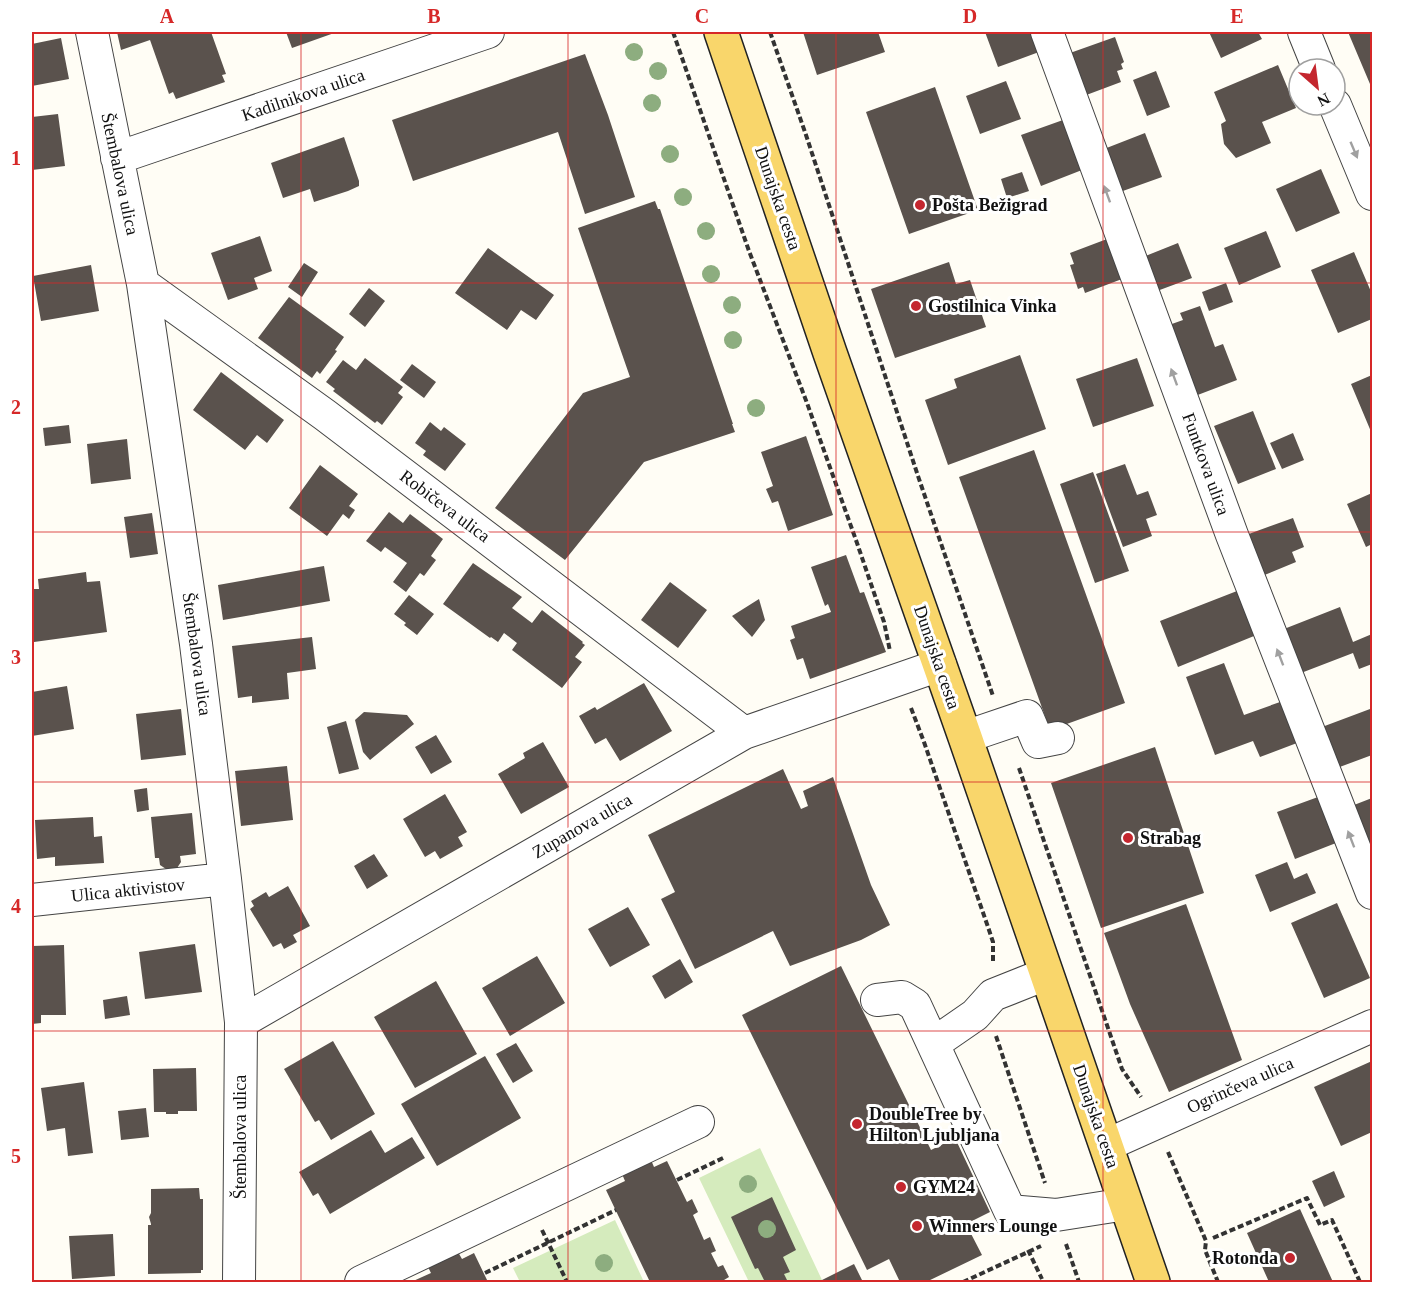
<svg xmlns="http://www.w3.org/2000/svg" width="1404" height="1314" font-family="'Times New Roman',serif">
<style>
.green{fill:#d5ebbd}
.building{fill:#5a524d}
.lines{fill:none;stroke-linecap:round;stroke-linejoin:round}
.minor-casing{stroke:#444;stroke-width:34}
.major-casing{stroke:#222;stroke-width:36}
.path{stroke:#333;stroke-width:4;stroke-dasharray:6 3;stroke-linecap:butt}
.minor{stroke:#fff;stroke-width:32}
.major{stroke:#f9d66b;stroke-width:33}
.tree{fill:#8dad7f}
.oneway{fill:#a0a0a0}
.grid{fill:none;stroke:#d62828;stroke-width:1.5;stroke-opacity:0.55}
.poi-dot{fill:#c4262e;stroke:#fff;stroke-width:2}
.labels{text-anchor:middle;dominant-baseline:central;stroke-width:6;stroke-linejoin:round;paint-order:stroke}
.street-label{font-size:18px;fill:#111;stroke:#fff}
.poi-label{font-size:18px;font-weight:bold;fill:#111;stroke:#fff;text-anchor:start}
.neatline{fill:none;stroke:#d62828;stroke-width:2}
.grid-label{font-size:20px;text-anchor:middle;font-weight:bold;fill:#d62828}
</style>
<rect width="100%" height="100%" fill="#fffdf5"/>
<path class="green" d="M760,1148L822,1280L817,1282H749L699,1178Z
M615,1220L644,1282H520L513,1268Z"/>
<path class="building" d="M117,32H211L226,74L222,75L225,82L176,99L173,92L169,94L150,40L121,50Z
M286,32H337L292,48Z
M803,32H878L885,52L817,75Z
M985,32H1032L1039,52L998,67Z
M1209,32H1258L1262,39L1221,58Z
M1348,32H1372V83L1370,84Z
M1115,37L1124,62L1121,64L1123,69L1117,71L1121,82L1081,97L1070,53Z
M61,38L69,79L32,86V44Z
M585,54L608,115L635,197L585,214L558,132L413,181L392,120Z
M1278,65L1296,108L1262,122L1271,143L1236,158L1224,144L1221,124L1226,121L1214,92Z
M1156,71L1170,107L1147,116L1133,80Z
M1006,81L1021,119L980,134L966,96Z
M935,87L978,210L909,234L866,112Z
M58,114L65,166L32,170V117Z
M1063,120L1082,170L1041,186L1021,135Z
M1145,133L1162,177L1120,192L1104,149Z
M344,137L359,181V186L348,191L314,202L310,189L283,198L271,163Z
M1321,169L1340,213L1296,232L1276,189Z
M1022,172L1029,191L1007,198L1001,179Z
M655,201L658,209H660L733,424H732L735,432L644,462L565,560L495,508L583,393L630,377L578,228Z
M1266,231L1281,267L1239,285L1224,248Z
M260,236L272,271L254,278L258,289L228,300L211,253Z
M1107,239L1122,279L1085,293L1083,287L1078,289L1070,265L1074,264L1070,253Z
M1178,243L1192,278L1157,291L1143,257Z
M488,248L554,295L536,320L521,310L507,330L455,293Z
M1354,252L1372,294V319L1338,333L1311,270Z
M949,262L956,284L970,280L986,327L895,358L871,289Z
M304,263L318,272L302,297L288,287Z
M91,265L99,311L41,321L33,276Z
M1226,283L1233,302L1209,311L1202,292Z
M369,288L385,301L365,327L349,314Z
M289,297L344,337L335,350L337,351L320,374L317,371L312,378L258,338Z
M1200,306L1215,347L1223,344L1237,380L1195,396L1169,325L1183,320L1180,313Z
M1020,355L1046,429L948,465L925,400L957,388L954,379Z
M365,358L403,387L398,393L403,397L382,425L377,421L375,423L333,391L335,389L326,382L343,360L356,370Z
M1137,358L1154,406L1093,427L1076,379Z
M412,364L436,382L424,398L400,380Z
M221,372L284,420L267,443L257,435L245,450L193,410Z
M1372,375V434L1351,384Z
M1253,411L1276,469L1238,484L1214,426Z
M430,422L441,431L444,427L466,444L445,471L423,455L426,451L415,443Z
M69,425L71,443L45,446L43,428Z
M1293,433L1304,460L1282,469L1270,443Z
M806,436L833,515L788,531L778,501L772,503L766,489L773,486L761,452Z
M127,439L131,479L91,484L87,444Z
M1034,450L1125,703L1050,730L959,477Z
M1125,464L1137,495L1148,491L1157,515L1146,519L1152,536L1123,547L1096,474Z
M320,465L358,494L349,506L355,510L349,519L343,514L327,536L289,508Z
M1093,472L1129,571L1095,583L1060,484Z
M1372,493V544L1366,547L1347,504Z
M389,512L403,523L410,514L443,539L431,556L436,560L424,576L420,573L406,592L393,582L407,563L385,547L381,552L366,541Z
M152,513L158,554L130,558L124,517Z
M1293,518L1304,547L1292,552L1296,562L1262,576L1246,535Z
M846,555L860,593L864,592L886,652L810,679L803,658L797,660L790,640L795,638L791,626L831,612L828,604L825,606L811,567Z
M473,563L522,597L512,608L532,623L542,610L583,642L582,643L585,645L575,657L582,662L562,688L512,650L517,643L504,633L498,642L491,637L490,638L443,604Z
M324,566L330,601L223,620L218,585Z
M86,572L87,582L100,581L107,632L34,642L32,624V589H39L38,579Z
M670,582L707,610L678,648L641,620Z
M1237,591L1254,636L1178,667L1160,621Z
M409,595L434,614L417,635L404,625L406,623L394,614Z
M759,599L765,620L752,637L732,616Z
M1340,607L1353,642L1372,634V664L1359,669L1353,653L1301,673L1284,629Z
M312,637L316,669L287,673L289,699L252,703V696L238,698L232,646Z
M1224,663L1244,715L1280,702L1297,743L1260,757L1253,741L1215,755L1186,677Z
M644,683L672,731L620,761L606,738L595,744L579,716L595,707L597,710Z
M67,686L74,729L32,736V692Z
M181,709L186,755L141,760L136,714Z
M1370,709L1372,716V744L1370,745L1372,755L1337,768L1322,727Z
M364,712L407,715L414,724L370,760L363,752L355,720Z
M346,721L359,769L339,774L327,727Z
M436,735L452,762L431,774L415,747Z
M543,742L569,787L521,814L498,774L525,758L523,753Z
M1155,747L1204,893L1101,928L1051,783Z
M287,766L293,820L241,826L235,771Z
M783,769L801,809L808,806L803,791L833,777L871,885L890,925L861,940L790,966L773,931L695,969L661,899L675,892L648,835Z
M147,788L149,810L137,812L134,790Z
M445,794L467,832L458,837L463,846L440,859L435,851L425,857L403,819Z
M1318,797L1336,843L1295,859L1277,812Z
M1372,798V852L1354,805Z
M192,813L196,854L180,856L181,862L177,868L166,869L160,865L159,858H155L151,817Z
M93,817L94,837L102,836L104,863L55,866V857L37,859L35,820Z
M374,854L388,876L367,889L354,866Z
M1287,862L1294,879L1307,873L1316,893L1270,912L1255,875Z
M288,886L310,926L293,935L297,942L284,949L281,943L273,947L250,909L254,906L251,901L266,892L269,897Z
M1337,903L1370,978L1324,998L1291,923Z
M1186,904L1242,1060L1169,1092L1130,1004L1104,933Z
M628,907L650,945L610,967L588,929Z
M195,944L202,992L145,999L139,952Z
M64,945L66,1015H41V1023L32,1024V946Z
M537,956L565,1003L510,1036L482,988Z
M680,959L693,982L665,999L652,976Z
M841,966L931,1150L955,1138L990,1212L966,1224L982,1255L926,1282H900L889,1259L867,1270L742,1015Z
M436,981L477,1054L415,1088L374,1017Z
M127,996L130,1015L105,1019L103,1000Z
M333,1041L375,1114L331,1140L319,1120L315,1122L284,1069Z
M516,1043L533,1071L513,1083L496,1054Z
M485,1056L521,1118L437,1166L401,1104Z
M1372,1061V1132L1341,1146L1314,1087Z
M196,1068L197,1111H178V1114H166V1112H154L153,1069Z
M84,1082L93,1153L68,1156L65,1128L47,1131L41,1088Z
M146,1108L149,1137L121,1140L118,1111Z
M371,1130L385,1153L412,1137L425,1158L330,1214L318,1193L313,1196L299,1172Z
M651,1160L654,1167L667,1161L687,1202L692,1199L698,1212L693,1215L704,1240L710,1237L716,1251L711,1253L718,1267L723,1265L729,1277L724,1280L725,1282H650L606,1190L625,1181L622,1174Z
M1334,1171L1345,1197L1324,1207L1312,1181Z
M199,1188L200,1199H203V1270H201V1273L148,1274V1225H151V1224L149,1217L151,1213V1189Z
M772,1197L796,1250L783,1257L790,1272L784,1274L788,1282H765L758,1268L755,1269L731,1217Z
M1300,1209L1333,1282H1269L1247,1233Z
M113,1234L115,1276L72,1279L69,1236Z
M458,1252L462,1259L474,1253L488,1282H411L431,1273L428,1267Z
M854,1264L863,1282H817L822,1280Z"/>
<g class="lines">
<defs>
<path id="minor" d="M92,32L143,284L196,644L225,879L241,1022L239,1282
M1047,32L1232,535L1372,893
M1304,32L1319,69
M1335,105L1372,194
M117,158L488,32
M143,284L325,415L744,733
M965,737L1027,716L1038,742L1058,738
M32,900L225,879
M877,1000L902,997L915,1005L1010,1211L1056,1215L1126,1204
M241,1022L744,733L940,665
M933,1044L975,1015L993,995L1046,974
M1107,1145L1372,1026
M361,1282L698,1122"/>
<path id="major" d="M721,32L830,353L965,737L1153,1282"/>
</defs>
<use href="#minor" class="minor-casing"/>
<use href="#major" class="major-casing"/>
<path class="path" d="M673,32L749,251L807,403L857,543L884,622L890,651
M770,32L806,135L918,476L993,696
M911,708L924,742L988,927L993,942V963
M1019,768L1122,1069L1141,1097
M996,1036L1045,1183
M1168,1152L1206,1241L1205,1250L1218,1282
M677,1180L723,1158
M542,1230L567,1282
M1213,1238L1307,1198L1320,1225L1332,1220L1360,1282
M1066,1244L1079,1282
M1028,1250L1042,1279
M485,1273L616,1210
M963,1282L1041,1246"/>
<use href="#minor" class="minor"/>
<use href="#major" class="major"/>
</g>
<g class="tree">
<circle cx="634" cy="52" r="9"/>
<circle cx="658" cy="71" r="9"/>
<circle cx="652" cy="103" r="9"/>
<circle cx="670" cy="154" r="9"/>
<circle cx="683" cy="197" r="9"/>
<circle cx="706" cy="231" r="9"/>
<circle cx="711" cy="274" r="9"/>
<circle cx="732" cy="305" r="9"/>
<circle cx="733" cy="340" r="9"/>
<circle cx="756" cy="408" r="9"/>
<circle cx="748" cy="1184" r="9"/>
<circle cx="767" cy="1229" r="9"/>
<circle cx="604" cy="1263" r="9"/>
</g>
<defs><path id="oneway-solid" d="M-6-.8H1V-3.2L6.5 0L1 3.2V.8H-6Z" transform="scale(1.5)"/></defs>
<g class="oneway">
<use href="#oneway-solid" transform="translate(1354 150) rotate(67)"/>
<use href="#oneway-solid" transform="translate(1107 194) rotate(-110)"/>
<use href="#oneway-solid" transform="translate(1174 377) rotate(-110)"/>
<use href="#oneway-solid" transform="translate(1280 657) rotate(-111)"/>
<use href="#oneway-solid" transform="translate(1351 839) rotate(-111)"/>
</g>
<path class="grid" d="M301,32V1282M568,32V1282M836,32V1282M1103,32V1282M32,283H1372M32,532H1372M32,782H1372M32,1031H1372"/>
<g class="poi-dot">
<circle cx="920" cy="205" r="6"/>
<circle cx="916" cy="306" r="6"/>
<circle cx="1128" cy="838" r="6"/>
<circle cx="857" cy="1124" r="6"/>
<circle cx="901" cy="1187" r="6"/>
<circle cx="917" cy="1226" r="6"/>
<circle cx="1290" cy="1258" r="6"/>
</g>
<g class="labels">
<g class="street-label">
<text transform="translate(303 95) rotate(-19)">Kadilnikova ulica</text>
<text transform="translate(120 174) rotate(78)">Štembalova ulica</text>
<text transform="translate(778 198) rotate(71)">Dunajska cesta</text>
<text transform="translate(1206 464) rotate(70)">Funtkova ulica</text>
<text transform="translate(445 506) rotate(37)">Robičeva ulica</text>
<text transform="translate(197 654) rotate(82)">Štembalova ulica</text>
<text transform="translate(937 657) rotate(71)">Dunajska cesta</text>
<text transform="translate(582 826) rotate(-30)">Zupanova ulica</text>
<text transform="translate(128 890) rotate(-6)">Ulica aktivistov</text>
<text transform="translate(1240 1085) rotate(-24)">Ogrinčeva ulica</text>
<text transform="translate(1096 1116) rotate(71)">Dunajska cesta</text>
<text transform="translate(240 1137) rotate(-90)">Štembalova ulica</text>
</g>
<g class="poi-label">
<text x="932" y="205">Pošta Bežigrad</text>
<text x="928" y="306">Gostilnica Vinka</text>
<text x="1140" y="838">Strabag</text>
<text x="869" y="1114">DoubleTree by<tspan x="869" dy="21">Hilton Ljubljana</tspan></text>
<text x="913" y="1187">GYM24</text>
<text x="929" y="1226">Winners Lounge</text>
<text x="1278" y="1258" text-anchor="end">Rotonda</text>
</g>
</g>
<rect width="1404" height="1314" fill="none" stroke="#ffffff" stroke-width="66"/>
<g transform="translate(1317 87) rotate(152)"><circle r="28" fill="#ffffff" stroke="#a0a0a0" stroke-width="1.5"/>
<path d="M0-4.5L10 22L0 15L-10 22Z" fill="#c4262e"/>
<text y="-9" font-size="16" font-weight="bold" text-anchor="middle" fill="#111111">N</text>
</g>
<rect x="33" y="33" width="1338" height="1248" class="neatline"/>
<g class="grid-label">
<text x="167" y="23">A</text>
<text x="434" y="23">B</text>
<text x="702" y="23">C</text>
<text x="970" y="23">D</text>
<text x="1237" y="23">E</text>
<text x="16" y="165">1</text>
<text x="16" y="414">2</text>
<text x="16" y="664">3</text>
<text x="16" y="913">4</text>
<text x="16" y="1163">5</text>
</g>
</svg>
